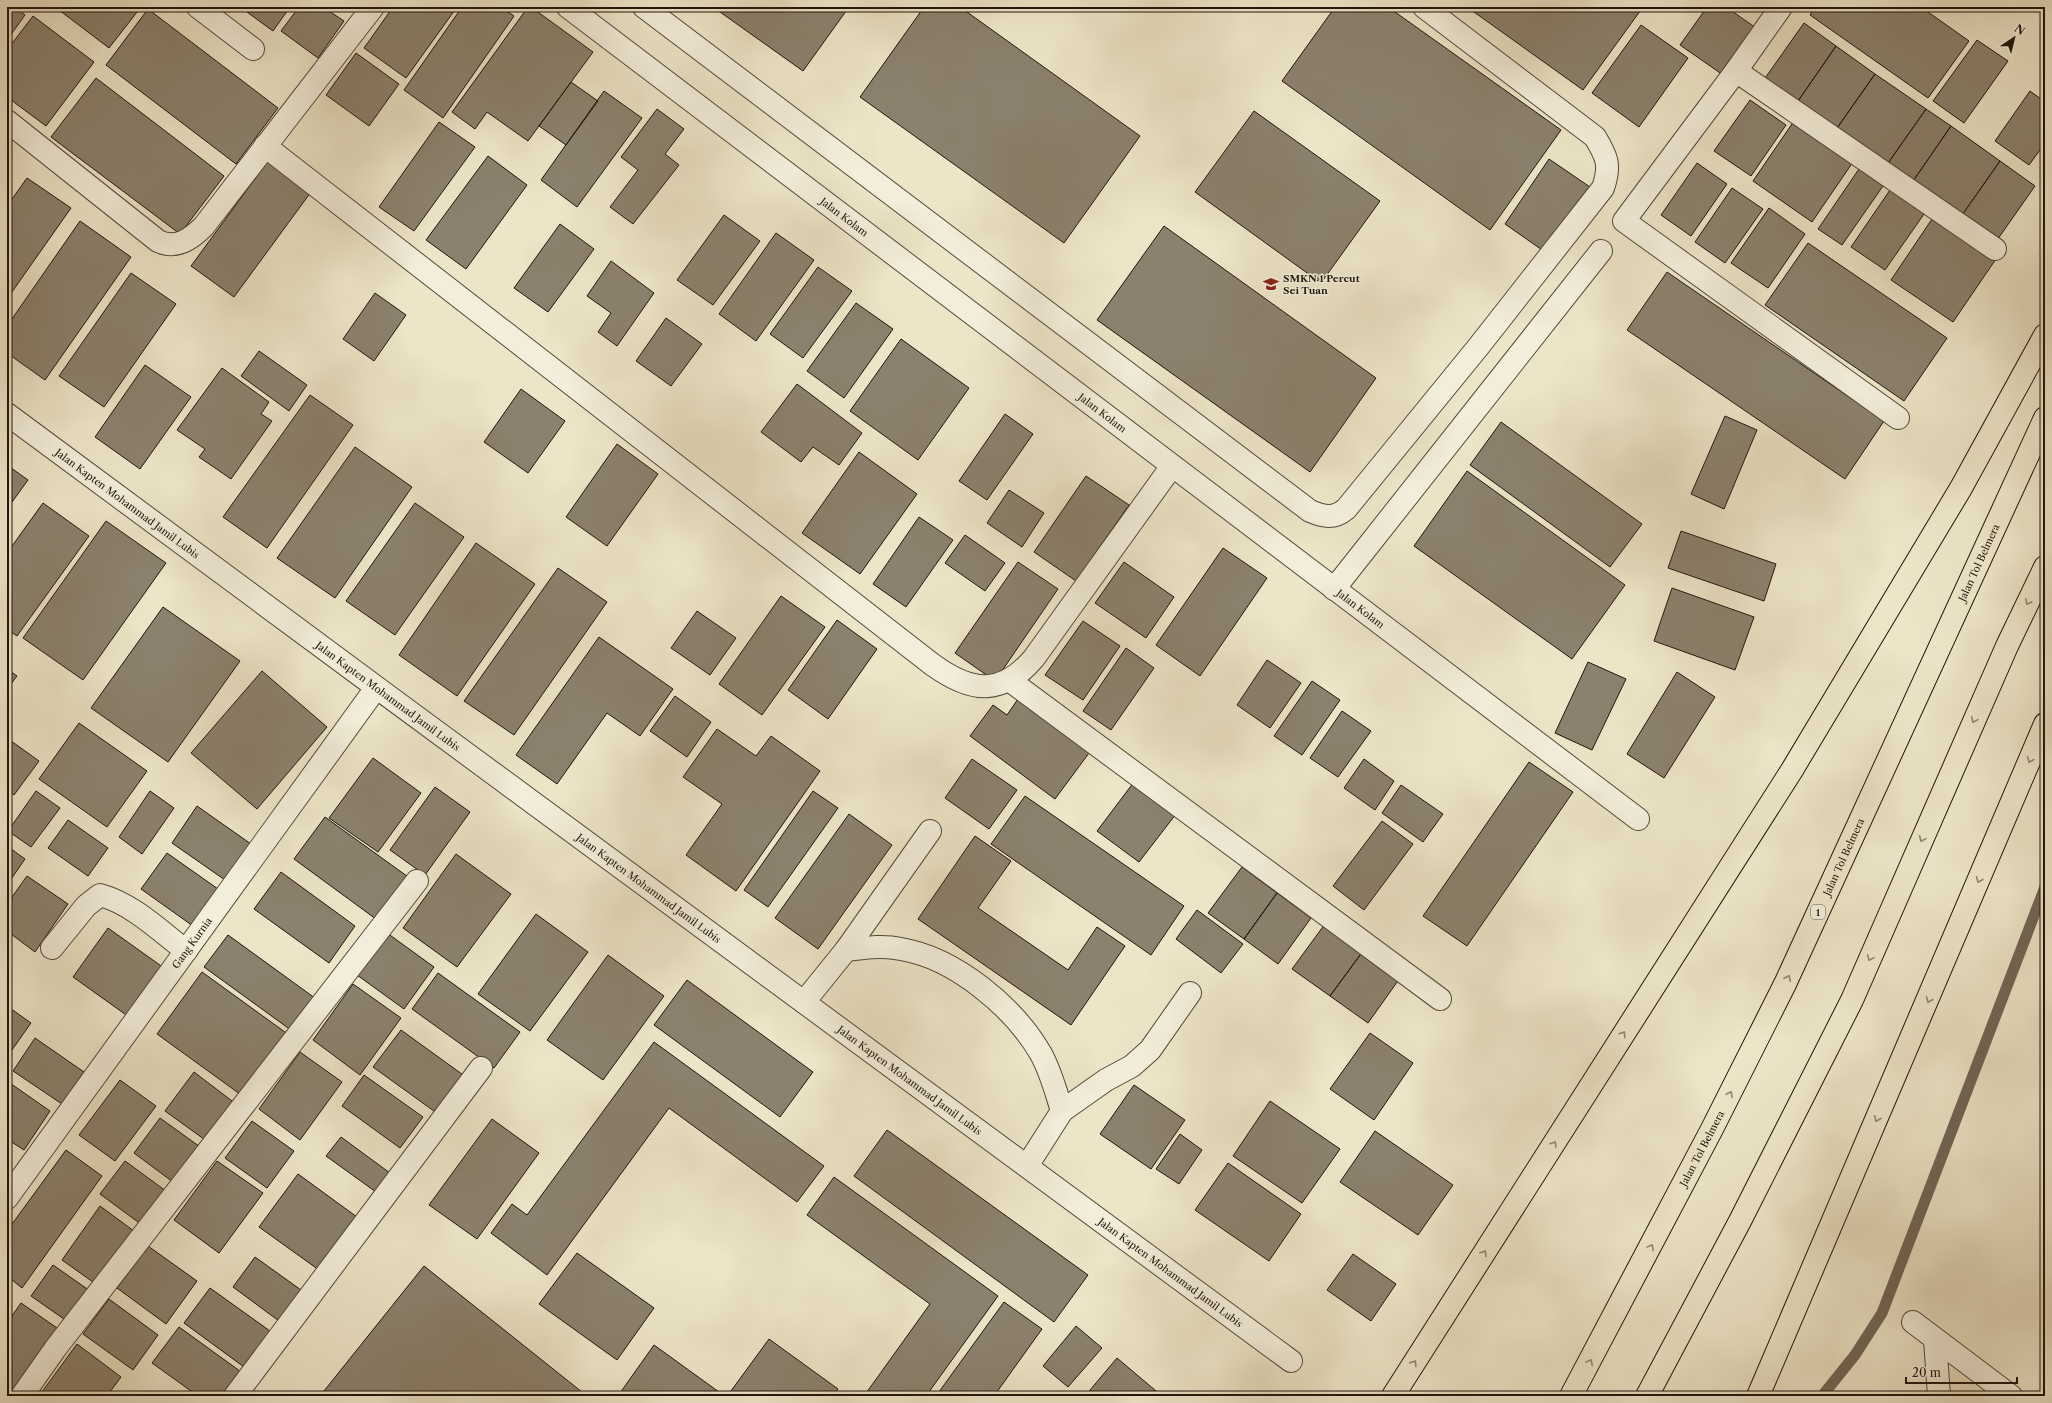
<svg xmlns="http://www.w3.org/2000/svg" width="2052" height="1403" font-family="'Libre Caslon Text',serif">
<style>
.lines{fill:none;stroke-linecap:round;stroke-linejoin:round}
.stream{stroke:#716757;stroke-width:11}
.building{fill:#8b816e;stroke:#20150d}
.minor-casing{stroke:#53493c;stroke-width:24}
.highway-casing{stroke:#20150d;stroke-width:24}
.minor{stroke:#f3eedb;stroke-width:22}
.highway{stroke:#ede5c8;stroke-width:22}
.oneway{stroke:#918774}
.labels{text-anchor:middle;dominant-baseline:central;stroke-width:3;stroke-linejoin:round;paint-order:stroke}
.shield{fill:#f3eedb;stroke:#5f564b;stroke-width:1}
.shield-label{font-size:9px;font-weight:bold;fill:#20150d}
.street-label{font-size:10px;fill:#20150d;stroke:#f3eedb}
.poi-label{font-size:10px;font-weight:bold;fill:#20150d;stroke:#f3eedb;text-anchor:start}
</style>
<rect width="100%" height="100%" fill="#ede5c8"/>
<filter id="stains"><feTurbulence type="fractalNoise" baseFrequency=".005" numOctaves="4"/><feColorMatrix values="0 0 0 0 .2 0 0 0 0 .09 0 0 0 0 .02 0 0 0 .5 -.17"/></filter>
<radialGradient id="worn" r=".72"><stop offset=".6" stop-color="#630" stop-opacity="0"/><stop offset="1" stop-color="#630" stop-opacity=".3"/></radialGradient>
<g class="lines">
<path class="stream" d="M1822,1396L1855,1355L1882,1313L2045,887"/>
</g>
<path class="building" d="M7,7H15L25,15L7,40Z
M55,7H141L109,48Z
M240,7H290L273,31Z
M299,7H323L344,21L318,58L281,31Z
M393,7H457L406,78L364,48Z
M462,7H501L514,16L443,118L404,90Z
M528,7H531L593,52L528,141L487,112L475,129L452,112Z
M713,7H849L803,71Z
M924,7H960L1140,136L1064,243L860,97Z
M1335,7H1388L1561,130L1490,230L1282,81Z
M1467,7H1643L1583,90Z
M1707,7H1726L1759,30L1726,77L1680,45Z
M1815,7H1921L1969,41L1928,98L1810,15Z
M148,9L278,108L236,164L106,65Z
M33,16L94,62L46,126L7,97V50Z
M1804,23L1836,46L1796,104L1763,81Z
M1641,25L1688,58L1639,127L1592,93Z
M1977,40L2008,61L1964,123L1933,101Z
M1836,46L1875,74L1835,131L1796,104Z
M356,53L399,84L369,126L326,95Z
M1875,74L1926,109L1886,166L1835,131Z
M96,78L224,176L180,234L51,137Z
M571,82L598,101L566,145L539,126Z
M604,91L642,118L577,207L541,180Z
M2030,91L2045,102V143L2029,165L1995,141Z
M1750,100L1786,125L1751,176L1714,151Z
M657,109L684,129L665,154L679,165L633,224L610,207L638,170L621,157Z
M1926,109L1951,126L1911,184L1886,166Z
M1254,111L1380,201L1321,283L1195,192Z
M1794,121L1853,162L1812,222L1753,181Z
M439,122L475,147L414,231L379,207Z
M1951,126L2000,161L1960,218L1911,184Z
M488,156L527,185L466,269L426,240Z
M1549,159L1590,187L1545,252L1505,224Z
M268,161L311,192L234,297L191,266Z
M2000,161L2035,186L1995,243L1960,218Z
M1697,163L1727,184L1691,236L1661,215Z
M1859,169L1883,186L1842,245L1818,229Z
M27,178L71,208L7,299V206Z
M1732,188L1763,209L1725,263L1695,242Z
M1890,190L1924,214L1885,270L1851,247Z
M1769,208L1805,234L1768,288L1731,263Z
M724,215L760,241L713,305L677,280Z
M1934,216L1996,259L1953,322L1891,280Z
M80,221L131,257L45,380L7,353V326Z
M560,224L594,249L548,312L514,288Z
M1164,226L1376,378L1310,472L1097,320Z
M776,233L814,260L756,341L719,314Z
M1808,243L1947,338L1904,401L1765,305Z
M611,261L654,293L617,346L598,332L611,313L587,296Z
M818,267L852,291L803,358L770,334Z
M1667,272L1884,421L1845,479L1627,330Z
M131,273L176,304L104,407L59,376Z
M375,293L406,315L374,361L343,339Z
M856,303L893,329L844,398L807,371Z
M666,318L702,344L671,386L636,361Z
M901,339L969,388L918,460L850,411Z
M259,351L307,385L289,411L241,376Z
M145,365L191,397L140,469L95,437Z
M222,368L269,402L261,414L272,421L231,479L199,457L205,449L177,430Z
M797,384L862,433L839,465L813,447L801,462L761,432Z
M521,389L565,421L528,473L484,442Z
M310,395L353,425L267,548L223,517Z
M1005,414L1033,434L987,500L959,481Z
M1725,416L1757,430L1724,509L1691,494Z
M1501,422L1642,524L1610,567L1470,465Z
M617,444L658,474L607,546L566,517Z
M355,447L412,487L335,598L277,558Z
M859,452L917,494L860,574L802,533Z
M7,465L28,480L7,509Z
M1467,471L1625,585L1572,659L1414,546Z
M1086,476L1129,505L1076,581L1034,552Z
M1009,490L1044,513L1022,547L987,523Z
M43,503L89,536L17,636L7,629V553Z
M415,503L464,537L395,635L346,601Z
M919,517L953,540L906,607L873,584Z
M106,521L166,563L83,680L23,638Z
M1681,531L1776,564L1764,601L1668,568Z
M965,535L1005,563L985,591L945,563Z
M476,543L535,584L457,696L399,655Z
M1223,548L1267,578L1200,676L1156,645Z
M1018,562L1058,589L995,681L955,653Z
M1124,562L1174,597L1146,638L1095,603Z
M558,568L607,602L514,735L464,701Z
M1672,588L1754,617L1735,670L1654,641Z
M781,596L825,627L762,715L719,684Z
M163,607L240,661L168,762L91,708Z
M697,611L736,638L710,675L671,648Z
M837,620L877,649L828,719L788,690Z
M1083,621L1120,646L1083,700L1045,675Z
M599,637L673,689L640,736L607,713L557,784L516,755Z
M1126,648L1154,668L1111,730L1083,711Z
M1267,660L1301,683L1270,728L1237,705Z
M1588,662L1626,679L1592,750L1555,733Z
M7,669L17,676L7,689Z
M262,671L327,727L257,809L191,753Z
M1677,672L1715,697L1664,778L1627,754Z
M1312,681L1340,700L1302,755L1274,736Z
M675,696L711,722L687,757L650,731Z
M1020,696L1092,749L1055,799L970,736L993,705L1007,715Z
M1342,711L1371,731L1338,777L1310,758Z
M79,723L147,771L107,827L39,779Z
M717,729L756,756L771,736L820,771L736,891L686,855L722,804L683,777Z
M7,738L39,761L14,795L7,790Z
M373,758L421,793L378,852L329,818Z
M972,759L1017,790L989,829L945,798Z
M1364,759L1394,781L1375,810L1344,788Z
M1529,762L1573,792L1467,946L1423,916Z
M1134,782L1176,814L1139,862L1097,831Z
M1401,785L1443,814L1423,842L1382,813Z
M435,787L470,812L425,875L390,850Z
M36,791L60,808L31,847L8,831Z
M150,791L174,808L142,854L119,837Z
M813,791L838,808L768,907L744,890Z
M1025,796L1184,906L1151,955L991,844Z
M197,806L251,844L225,880L172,843Z
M849,814L892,845L818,949L775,918Z
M325,817L411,879L380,922L294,859Z
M68,820L108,848L88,876L48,848Z
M1382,821L1413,844L1364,910L1333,886Z
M975,836L1011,861L978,908L1068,970L1097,927L1125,946L1071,1025L918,919Z
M7,846L25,859L7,885Z
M167,853L218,889L193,926L141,889Z
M456,854L511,894L457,967L403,928Z
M1242,867L1277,893L1244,939L1208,913Z
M281,872L355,926L329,963L254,909Z
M27,876L68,904L35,952L7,931V904Z
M1277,893L1311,918L1278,964L1244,939Z
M1197,910L1243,944L1221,973L1176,939Z
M536,914L588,952L530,1031L478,994Z
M1325,924L1363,951L1330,996L1292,969Z
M108,928L164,968L129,1017L73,977Z
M387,933L434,967L404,1009L357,975Z
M228,935L319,1001L295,1033L204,967Z
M1363,951L1400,978L1368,1023L1330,996Z
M608,955L664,996L603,1080L547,1040Z
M202,972L289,1035L244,1097L157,1034Z
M438,973L520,1032L494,1068L412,1009Z
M687,980L813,1072L780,1117L654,1025Z
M353,984L401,1018L360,1075L313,1040Z
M7,1006L31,1023L7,1057Z
M401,1030L466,1077L438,1114L373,1067Z
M1370,1033L1413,1063L1374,1120L1330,1089Z
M35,1038L84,1072L62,1104L13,1071Z
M654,1042L824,1166L797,1202L669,1108L547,1275L491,1233L512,1204L527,1215Z
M300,1052L342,1082L300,1140L259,1109Z
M194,1072L236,1104L208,1142L165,1111Z
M364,1075L423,1117L400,1148L342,1106Z
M120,1080L156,1106L115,1161L79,1135Z
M7,1081L50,1111L24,1150L7,1139Z
M1134,1085L1185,1120L1151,1169L1100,1134Z
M1270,1101L1340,1149L1302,1203L1233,1156Z
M160,1118L203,1149L177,1185L134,1153Z
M492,1119L539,1153L477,1239L429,1205Z
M252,1121L294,1151L267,1188L225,1158Z
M887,1130L1088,1275L1054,1322L854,1176Z
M1375,1131L1453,1185L1418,1235L1340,1182Z
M1180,1134L1202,1150L1179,1184L1156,1169Z
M341,1137L390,1173L376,1192L326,1156Z
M66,1150L102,1176L22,1288L7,1276V1231Z
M125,1161L166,1191L142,1225L100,1194Z
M217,1161L263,1193L219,1253L174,1220Z
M1228,1163L1301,1214L1269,1261L1195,1210Z
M298,1174L357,1217L319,1270L259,1227Z
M834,1177L998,1296L926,1396H864L930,1304L807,1215Z
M100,1206L138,1234L100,1287L62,1260Z
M148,1246L197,1281L166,1324L117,1288Z
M577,1253L654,1308L617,1360L539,1304Z
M1353,1254L1396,1284L1371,1321L1327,1290Z
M255,1257L301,1290L279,1321L233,1287Z
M53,1265L93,1293L71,1324L31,1296Z
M424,1266L587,1396H320Z
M210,1288L270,1331L244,1367L184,1323Z
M109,1299L158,1335L133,1370L83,1334Z
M1004,1302L1042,1329L994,1396H936Z
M21,1303L60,1330L15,1396H7V1323Z
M1076,1326L1102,1348L1068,1387L1043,1366Z
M179,1327L244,1374L229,1396H198L152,1363Z
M769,1339L838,1389L833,1396L728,1395Z
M77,1344L121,1377L107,1396H39Z
M654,1345L719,1392L716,1396H625L620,1393Z
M1117,1358L1162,1396H1085Z"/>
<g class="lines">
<defs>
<g id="minor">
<path d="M198,7L253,49"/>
<path id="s1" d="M568,7L1638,819"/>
<path d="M644,7L1310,511C1324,517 1334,519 1346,509L1479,346L1603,188C1611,165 1607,157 1595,137L1424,7"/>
<path d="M1781,7L1736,71L1624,221L1898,418"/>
<path d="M1736,71L1995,249"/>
<path d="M7,121L158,241C176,250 191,239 204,226L373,7"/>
<path d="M265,146L933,665C972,693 1002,696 1034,658L1172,466"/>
<path id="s2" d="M7,414C434,731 863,1045 1291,1361"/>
<path d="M1334,589L1601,251"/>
<path d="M1009,680L1440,999"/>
<path d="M52,948L86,906L100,895C133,904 160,931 186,951"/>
<path d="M846,950C865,948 882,945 901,949C955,958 1014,1007 1041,1054C1051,1072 1056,1092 1062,1111"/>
<path d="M804,1002L846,950L930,831"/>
<path d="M1027,1166L1062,1111L1106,1080L1132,1066L1150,1050L1190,993"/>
<path id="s3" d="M7,1198L376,688"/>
<path d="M1913,1322L2011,1396"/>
<path d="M1935,1339L1939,1396"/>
<path d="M22,1396L55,1349L417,881"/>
<path d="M235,1396L481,1068"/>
</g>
<g id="highway">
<path d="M1393,1396L1792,770L1961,488L2045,335"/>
<path id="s4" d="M1571,1396L1712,1129L1785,984L2045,418"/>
<path d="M1647,1396L1740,1221L1852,1000L2007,646L2045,567"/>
<path d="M1758,1396L2045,724"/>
</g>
</defs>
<use href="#minor" class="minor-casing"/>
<use href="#highway" class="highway-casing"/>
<use href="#minor" class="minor"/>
<use href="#highway" class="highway"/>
</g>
<defs><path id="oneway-chevron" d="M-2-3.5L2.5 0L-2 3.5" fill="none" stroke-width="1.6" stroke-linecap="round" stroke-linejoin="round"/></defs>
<g class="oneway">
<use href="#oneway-chevron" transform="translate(2028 602) rotate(116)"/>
<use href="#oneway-chevron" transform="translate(1974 720) rotate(114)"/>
<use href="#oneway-chevron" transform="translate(2030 760) rotate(113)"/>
<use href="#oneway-chevron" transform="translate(1922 839) rotate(114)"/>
<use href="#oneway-chevron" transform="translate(1979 880) rotate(113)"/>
<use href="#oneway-chevron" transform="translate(1870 958) rotate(114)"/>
<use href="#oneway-chevron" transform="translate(1788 978) rotate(-65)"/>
<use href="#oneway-chevron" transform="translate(1929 1000) rotate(113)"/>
<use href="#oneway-chevron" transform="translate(1623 1034) rotate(-57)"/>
<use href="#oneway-chevron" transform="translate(1730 1094) rotate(-63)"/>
<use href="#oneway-chevron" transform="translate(1877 1119) rotate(113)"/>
<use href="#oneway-chevron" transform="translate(1554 1144) rotate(-58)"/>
<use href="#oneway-chevron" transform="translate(1651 1247) rotate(-62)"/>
<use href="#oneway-chevron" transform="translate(1484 1253) rotate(-58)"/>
<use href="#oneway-chevron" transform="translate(1590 1362) rotate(-62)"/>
<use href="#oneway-chevron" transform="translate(1414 1363) rotate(-58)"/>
</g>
<defs>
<symbol id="school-bare" viewBox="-9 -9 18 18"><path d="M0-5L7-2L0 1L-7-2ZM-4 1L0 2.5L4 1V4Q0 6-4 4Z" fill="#8f2418" stroke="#f3eedb" stroke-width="2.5" paint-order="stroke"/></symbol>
</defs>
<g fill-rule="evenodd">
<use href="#school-bare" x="1260" y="273" width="22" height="22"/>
</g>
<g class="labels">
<rect class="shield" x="1811" y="905" width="14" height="14" rx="3"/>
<g class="shield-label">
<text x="1818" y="912">1</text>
</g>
<g class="street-label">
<text stroke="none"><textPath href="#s1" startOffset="347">Jalan Kolam</textPath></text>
<text stroke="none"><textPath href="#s1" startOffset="671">Jalan Kolam</textPath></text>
<text stroke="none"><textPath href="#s2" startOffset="150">Jalan Kapten Mohammad Jamil Lubis</textPath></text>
<text stroke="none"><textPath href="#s4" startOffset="928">Jalan Tol Belmera</textPath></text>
<text stroke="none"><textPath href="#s1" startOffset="995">Jalan Kolam</textPath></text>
<text stroke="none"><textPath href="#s2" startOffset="474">Jalan Kapten Mohammad Jamil Lubis</textPath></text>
<text stroke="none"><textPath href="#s4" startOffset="604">Jalan Tol Belmera</textPath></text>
<text stroke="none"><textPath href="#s2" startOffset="798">Jalan Kapten Mohammad Jamil Lubis</textPath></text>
<text stroke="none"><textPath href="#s3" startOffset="315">Gang Kurnia</textPath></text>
<text stroke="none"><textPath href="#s2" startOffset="1122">Jalan Kapten Mohammad Jamil Lubis</textPath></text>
<text stroke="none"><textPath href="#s4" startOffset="280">Jalan Tol Belmera</textPath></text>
<text stroke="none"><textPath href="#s2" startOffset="1446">Jalan Kapten Mohammad Jamil Lubis</textPath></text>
</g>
<g class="poi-label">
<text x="1283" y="278">SMKN 1 Percut<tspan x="1283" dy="12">Sei Tuan</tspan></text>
</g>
</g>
<rect width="2052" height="1403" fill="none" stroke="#ede5c8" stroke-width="24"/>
<rect x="8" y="8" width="2036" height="1387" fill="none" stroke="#20150d" stroke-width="2"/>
<rect x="12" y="12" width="2028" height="1379" fill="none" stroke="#20150d"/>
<g transform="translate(2014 38) rotate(35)" stroke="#f3eedb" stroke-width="3" paint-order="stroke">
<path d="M0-3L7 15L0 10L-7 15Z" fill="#20150d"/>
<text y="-6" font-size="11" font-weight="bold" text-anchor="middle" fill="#20150d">N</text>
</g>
<path d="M1906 1377v6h111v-6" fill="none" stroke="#20150d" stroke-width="2"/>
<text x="1912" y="1377" font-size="12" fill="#20150d" stroke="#f3eedb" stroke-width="3" paint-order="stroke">20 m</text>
<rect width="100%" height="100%" filter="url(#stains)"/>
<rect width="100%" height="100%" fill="url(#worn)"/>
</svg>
